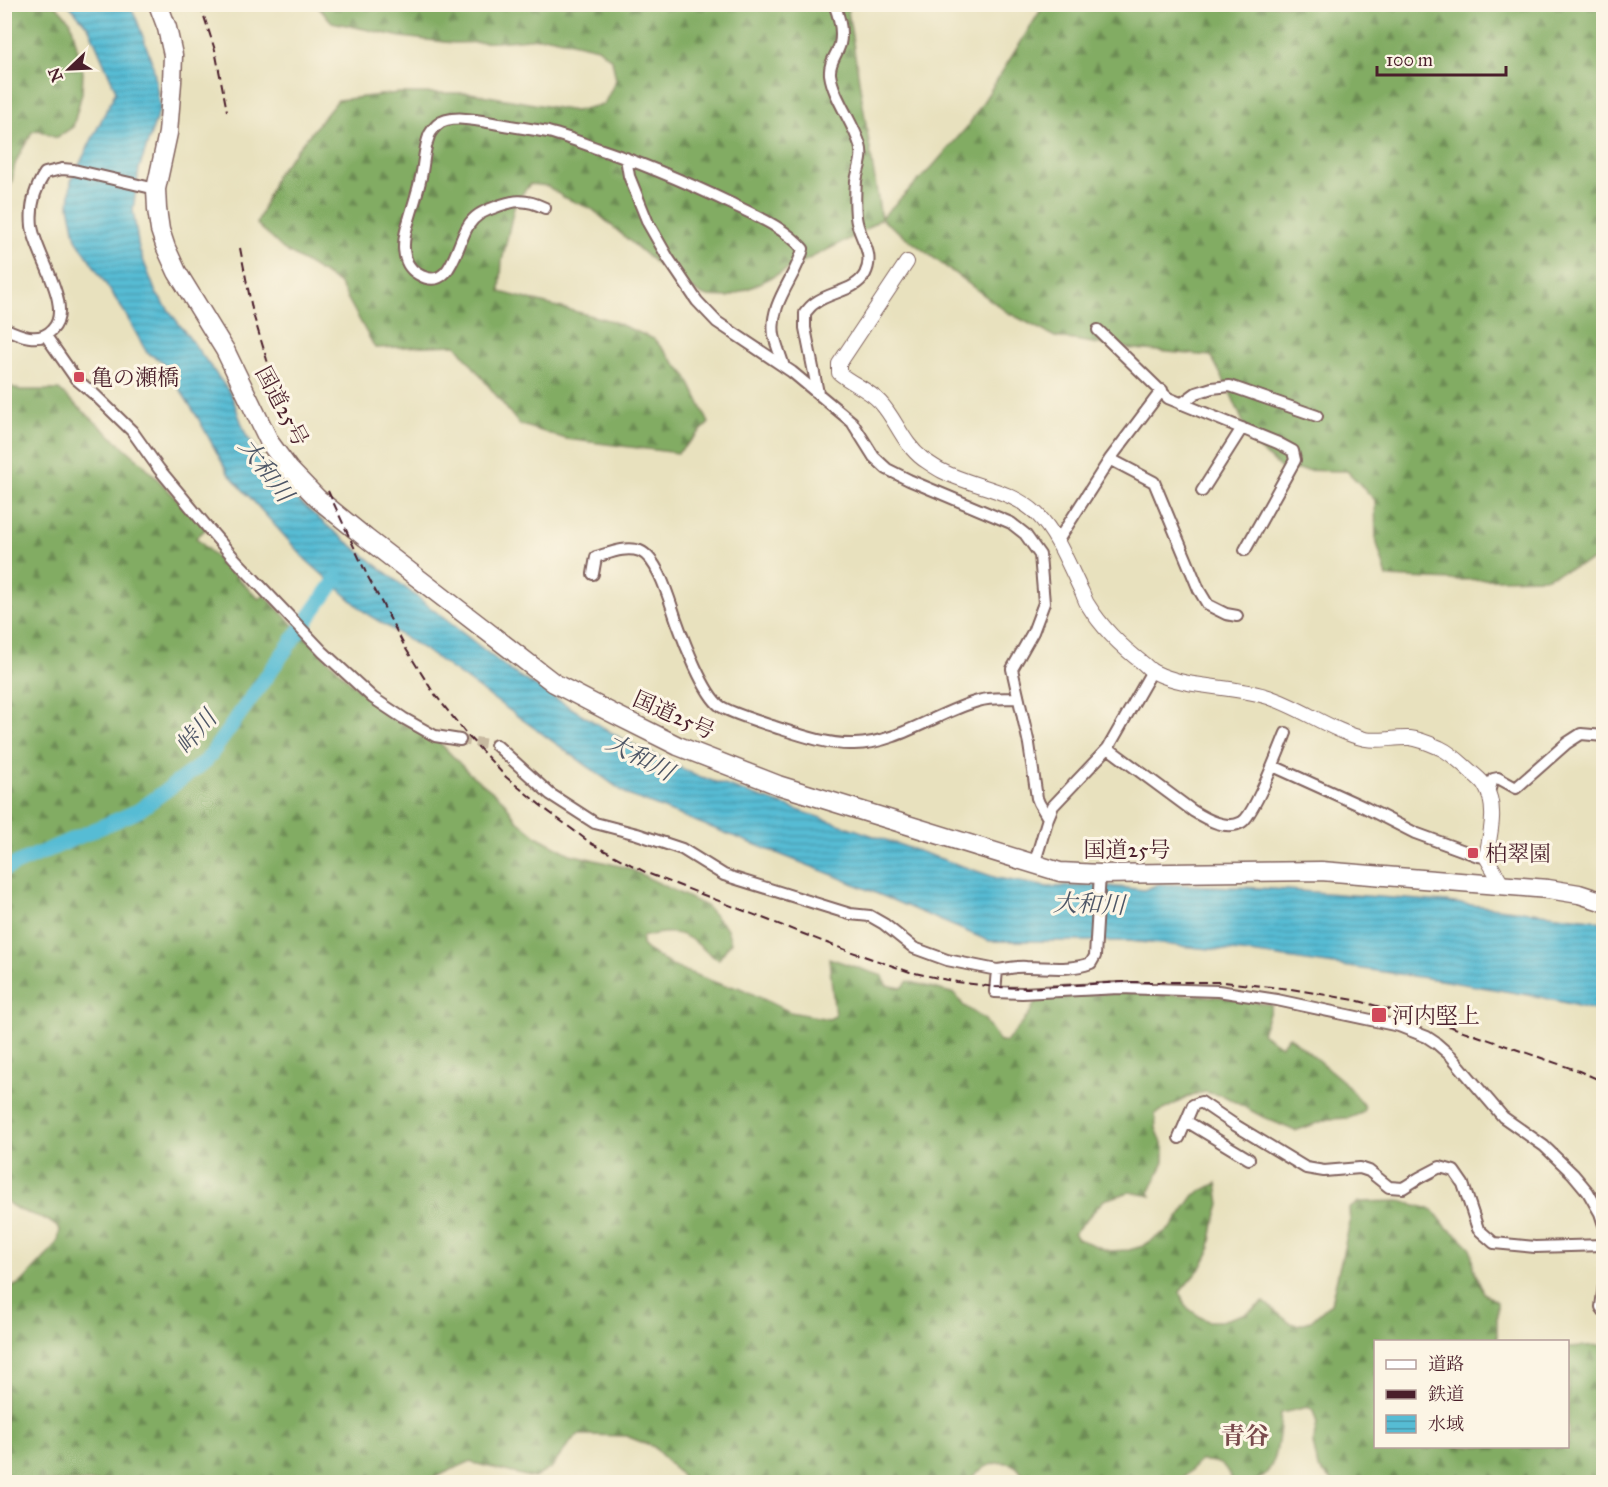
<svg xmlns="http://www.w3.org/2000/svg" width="1608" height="1487" font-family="'IM FELL Great Primer','Noto Serif JP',serif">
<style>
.forest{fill:url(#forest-firs);stroke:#666647;stroke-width:1.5}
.water{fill:url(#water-rules);stroke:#506e80;stroke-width:1.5}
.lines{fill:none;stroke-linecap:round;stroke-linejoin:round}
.river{stroke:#56bcd4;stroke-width:15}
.street-tunnel{stroke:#c8baa1;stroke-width:10;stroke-dasharray:10 5;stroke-linecap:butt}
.street-casing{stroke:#81635e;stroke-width:14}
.secondary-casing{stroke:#81635e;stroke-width:16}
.highway-casing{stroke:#81635e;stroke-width:21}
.street{stroke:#fff;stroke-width:10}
.secondary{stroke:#fff;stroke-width:14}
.highway{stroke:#fff;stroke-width:18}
.rail{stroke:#4a1f2b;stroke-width:2;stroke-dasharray:9 4.5;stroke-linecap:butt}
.poi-dot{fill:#d1495b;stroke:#fcf5e5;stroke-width:2}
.labels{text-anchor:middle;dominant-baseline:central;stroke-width:6;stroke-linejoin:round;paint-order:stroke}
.poi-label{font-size:22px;fill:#4a1f2b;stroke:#fcf5e5;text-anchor:start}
.street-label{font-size:22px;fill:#4a1f2b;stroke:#fcf5e5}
.water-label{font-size:24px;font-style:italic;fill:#4e5666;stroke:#fcf5e5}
.neighbourhood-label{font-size:24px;font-weight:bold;fill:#794a4c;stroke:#fcf5e5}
</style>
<defs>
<pattern id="forest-firs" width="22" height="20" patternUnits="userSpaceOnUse" patternTransform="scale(1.5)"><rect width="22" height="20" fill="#82ac63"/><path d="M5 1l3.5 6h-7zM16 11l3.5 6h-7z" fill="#6c8b52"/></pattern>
<pattern id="water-rules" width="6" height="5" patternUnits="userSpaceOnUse" patternTransform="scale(1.5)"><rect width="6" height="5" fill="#56bcd4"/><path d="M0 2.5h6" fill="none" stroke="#4998ac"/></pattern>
</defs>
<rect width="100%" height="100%" fill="#fcf5e5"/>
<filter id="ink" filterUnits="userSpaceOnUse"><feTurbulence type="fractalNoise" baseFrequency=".0167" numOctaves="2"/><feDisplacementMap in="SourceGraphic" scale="12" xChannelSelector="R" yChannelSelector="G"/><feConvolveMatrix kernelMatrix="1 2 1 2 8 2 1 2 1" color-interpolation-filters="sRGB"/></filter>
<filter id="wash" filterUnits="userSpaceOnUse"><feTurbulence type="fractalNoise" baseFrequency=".008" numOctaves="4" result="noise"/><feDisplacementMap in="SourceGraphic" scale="24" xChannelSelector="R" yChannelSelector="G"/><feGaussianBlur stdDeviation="1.35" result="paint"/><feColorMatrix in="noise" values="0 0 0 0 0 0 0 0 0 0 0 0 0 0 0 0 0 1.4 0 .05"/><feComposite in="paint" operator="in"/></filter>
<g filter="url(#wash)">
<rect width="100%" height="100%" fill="#e8e1be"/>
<path class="forest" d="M5,4L56,5L71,22L83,72L82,93L73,127L56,138L38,130L32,132C27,142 20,152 16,162C11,173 15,185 5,193Z
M316,5H847L881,218L932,167L968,126L1044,5H1603V557L1544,578L1453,580L1387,577L1376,540L1375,500L1347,471L1283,470L1252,443L1230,392L1211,356L1124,348L1055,337L1007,312L881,219L857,235L752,287L728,297L704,296L673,278L592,209L563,197L547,186L530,184L515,203L502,261L500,292L612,321L654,339L687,377L709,423L678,453L566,439L519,424L456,345L375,348L339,283L283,249L257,224L276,175L338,100L398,93H470L575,111L604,104L616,80L612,60L598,48L549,37L497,42L453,43L401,37L332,22Z
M4,384L20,390H59L142,463L206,529L196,538L259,599L264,595L348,680L390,718L435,738L469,773L503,800L516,819L538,837L570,854L628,868L706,906L727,929L731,942L719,959C711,957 706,951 700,946C681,929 665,931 642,937V945L647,950L672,966L725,986L738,987L790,1012L829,1019L835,1016L829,958L883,976L886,985L902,988L908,981L955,994L963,1005L985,1020L1000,1042H1006L1028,1016L1037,999L1124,992L1226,997L1272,1005L1262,1033L1281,1046L1289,1036L1343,1081L1365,1107L1362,1113L1349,1118L1329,1119L1295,1131L1263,1117L1224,1096L1205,1092L1192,1095L1155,1114L1156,1128L1164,1148V1162L1149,1193L1151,1196L1130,1192L1104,1200L1074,1233L1078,1239L1109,1251L1129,1250L1143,1246L1171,1228L1194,1195L1217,1183L1220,1204L1214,1224L1209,1253L1202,1266L1180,1292L1185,1306L1202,1318L1208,1321H1221L1247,1313L1264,1302L1290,1323L1297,1325L1311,1321L1331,1303L1350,1223L1349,1209L1359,1202L1401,1201L1433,1210L1447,1228L1458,1235L1471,1248L1473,1267L1484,1293L1497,1302V1341L1376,1342V1446H1568V1347L1603,1345V1482H1334L1318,1468L1313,1443L1317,1423L1313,1411L1308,1407L1281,1413C1279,1435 1279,1475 1252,1482C1247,1484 1239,1482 1233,1482C1224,1465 1221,1460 1200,1461L1179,1482H1021L1024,1477C1021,1473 1019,1468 1015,1466C998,1456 978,1469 968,1482H695L686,1481L654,1447L626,1436L586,1435H578L573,1439L551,1468L534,1478L469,1462L424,1482H5V1291L22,1282L50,1252L58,1241L60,1229C56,1226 51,1222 47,1220C32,1213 16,1212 5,1200Z"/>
<path class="water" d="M69,5H129L137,20L153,65L160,108L139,169L133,210L139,249L156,293L231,394L246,435L285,489L331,529L512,672L622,739L695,775L997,878L1048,887L1100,885L1144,890L1159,884L1259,888L1445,902L1592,919L1603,923V1012L1541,997L1440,980L1251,953L1129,941H989L833,875L628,795L425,650L367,614L306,560L228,473L198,418L162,361L147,353L123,310L76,239L69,206L71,181L116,91L89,28Z"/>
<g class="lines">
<path class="river" d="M4,869L138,811L206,761L337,578"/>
</g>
</g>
<g filter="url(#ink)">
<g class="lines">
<path class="street-tunnel" d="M460,740L496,745"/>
<defs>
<path id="street" d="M626,158L629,176L648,223L668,258L697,301L717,322L792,372L852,422L874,457L887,469L909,480L1011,523L1025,534L1040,555L1044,603L1033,632L1012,669L1029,744L1037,798L1039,803L1048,818
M545,208C525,198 513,200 493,208C482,212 474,216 468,226C456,245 451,294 418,274C399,263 403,238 409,220C413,206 418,191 421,177C424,164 424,149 429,136C430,133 434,128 437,125C450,113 482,121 499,124C515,127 532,129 548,132C564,136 580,142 596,148C642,163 686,182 730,203C754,215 786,228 803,249C796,278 769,302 774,335C776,345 781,356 784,367
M4,328C19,335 39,344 52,330C75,307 35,254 32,226C30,207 35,188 45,173L62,169L74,170L156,189
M1098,330L1168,398L1278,443L1293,451L1295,460L1245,550
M46,336L76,379L95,395L132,431L159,469L208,528L234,558L323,652L373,698L403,718L435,736L460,740
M818,393L805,328V313C808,310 811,305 815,303C829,292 856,291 865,274C876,252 858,238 856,217C855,205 855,193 856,181C858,169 864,158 860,145C853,122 833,97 830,74C829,62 837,55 840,44C843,31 839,16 834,4
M1181,404L1196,393L1212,388L1230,386L1317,416
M1110,459L1154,482L1199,590L1208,605L1226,614L1237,616
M1202,491L1242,428
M1057,542L1110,459L1162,390
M593,574L596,557C610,553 625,546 640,551C659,559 670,603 677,622C684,642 704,694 720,706C730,713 761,722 775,727C800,735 828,745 854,744C896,744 938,712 978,701C991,697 1004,699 1018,698
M496,745L550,794L595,823L637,834L682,849L724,875L850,914L870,916L884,924L914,948L947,960L997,970L995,992L1022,993L1119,988L1218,991L1277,1000L1399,1026L1427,1037L1436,1043L1451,1056L1503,1117L1544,1146L1573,1174L1588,1192L1600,1213L1604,1225
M1108,748L1193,811C1206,819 1227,831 1242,822C1254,815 1280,748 1286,733
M1273,766L1366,808L1415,833L1478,856L1486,857
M1488,795L1493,779L1498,778L1516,788L1567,743L1581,734L1604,736
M1034,865L1048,818L1053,806L1108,748L1152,671
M997,970C1007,969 1016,966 1026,967C1048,967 1069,971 1091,963L1095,956L1100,874
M1186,1121L1249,1159
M1179,1138L1193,1105L1201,1102L1235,1125L1306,1168L1324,1171L1360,1168L1369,1171L1389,1187L1403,1188L1419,1178L1440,1167L1454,1171L1463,1184L1478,1229L1494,1243L1535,1247L1604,1245
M1604,1285L1601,1307L1604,1311"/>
<path id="secondary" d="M907,262L839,364V373C852,384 868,389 880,402C896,419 903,444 923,459C929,463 936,468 942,471C973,487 1011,489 1037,514C1058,535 1069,566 1082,592C1084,596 1085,601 1088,605C1102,628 1123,648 1144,664C1147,667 1150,670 1154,672C1188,689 1229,685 1265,696C1299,706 1331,731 1365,739C1380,742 1395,737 1410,738C1420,739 1431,744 1440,748C1451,753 1460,762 1469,770C1474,775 1482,780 1485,786C1498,807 1490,835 1486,857L1503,886"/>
<path id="highway" d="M158,4L167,28L173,55L172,82L168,133L156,189L157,209L160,230L166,248L177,272L225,350L270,443L289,469L318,499L366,538L554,683L610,712L678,746L778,785L1060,872L1100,874L1321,871L1548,889L1579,894L1604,902"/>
</defs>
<use href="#street" class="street-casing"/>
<use href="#secondary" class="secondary-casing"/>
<use href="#highway" class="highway-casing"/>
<use href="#street" class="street"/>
<use href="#secondary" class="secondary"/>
<use href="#highway" class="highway"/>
<path class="rail" d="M200,4L215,50L227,111
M240,248L253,314L267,360L279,390
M328,491L367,575L406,649L433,692L467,735L506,777L545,809L592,844L647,873L832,945L910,972L957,982L995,987L1027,988L1124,982H1223L1291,989L1355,1000L1443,1024L1579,1071L1604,1082"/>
</g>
</g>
<g class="poi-dot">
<rect x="73" y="371" width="12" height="12" rx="3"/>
<rect x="1467" y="847" width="12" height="12" rx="3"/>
<rect x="1371" y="1007" width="16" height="16" rx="3"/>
</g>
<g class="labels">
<g class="poi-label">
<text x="91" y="377">亀の瀬橋</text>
<text x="1485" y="853">柏翠園</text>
<text x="1392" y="1015">河内堅上</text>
</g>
<g class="street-label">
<text transform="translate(282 406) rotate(62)">国道25号</text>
<text transform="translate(674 715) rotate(24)">国道25号</text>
<text x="1127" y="849">国道25号</text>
</g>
<g class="water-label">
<text transform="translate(266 470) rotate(53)">大和川</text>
<text transform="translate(196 732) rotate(-49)">峠川</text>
<text transform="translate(640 757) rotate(28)">大和川</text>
<text transform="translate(1089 904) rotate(2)">大和川</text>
</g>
<g class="neighbourhood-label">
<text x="1245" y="1436">青谷</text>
</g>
</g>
<rect width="1608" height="1487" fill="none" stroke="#fcf5e5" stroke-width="24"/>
<rect x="1374" y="1340" width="195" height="108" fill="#fcf5e5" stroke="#b59f9b" stroke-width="1.5"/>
<rect x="1386" y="1360" width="30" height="9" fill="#ffffff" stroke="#b59f9b" stroke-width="1.5"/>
<text x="1428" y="1370" font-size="18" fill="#4a1f2b">道路</text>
<rect x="1386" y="1390" width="30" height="9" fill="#4a1f2b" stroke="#b59f9b" stroke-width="1.5"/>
<text x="1428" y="1400" font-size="18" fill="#4a1f2b">鉄道</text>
<rect x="1386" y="1415" width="30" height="18" fill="url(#water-rules)" stroke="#b59f9b" stroke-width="1.5"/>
<text x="1428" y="1430" font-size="18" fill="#4a1f2b">水域</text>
<g transform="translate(69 69) rotate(247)" stroke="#fcf5e5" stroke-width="4.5" paint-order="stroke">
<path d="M0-4.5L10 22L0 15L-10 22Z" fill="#4a1f2b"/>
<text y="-9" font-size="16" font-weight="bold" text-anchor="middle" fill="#4a1f2b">N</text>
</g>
<path d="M1377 66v9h129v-9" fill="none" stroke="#4a1f2b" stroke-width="3"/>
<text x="1386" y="66" font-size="18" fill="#4a1f2b" stroke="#fcf5e5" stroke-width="4.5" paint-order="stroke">100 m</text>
</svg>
